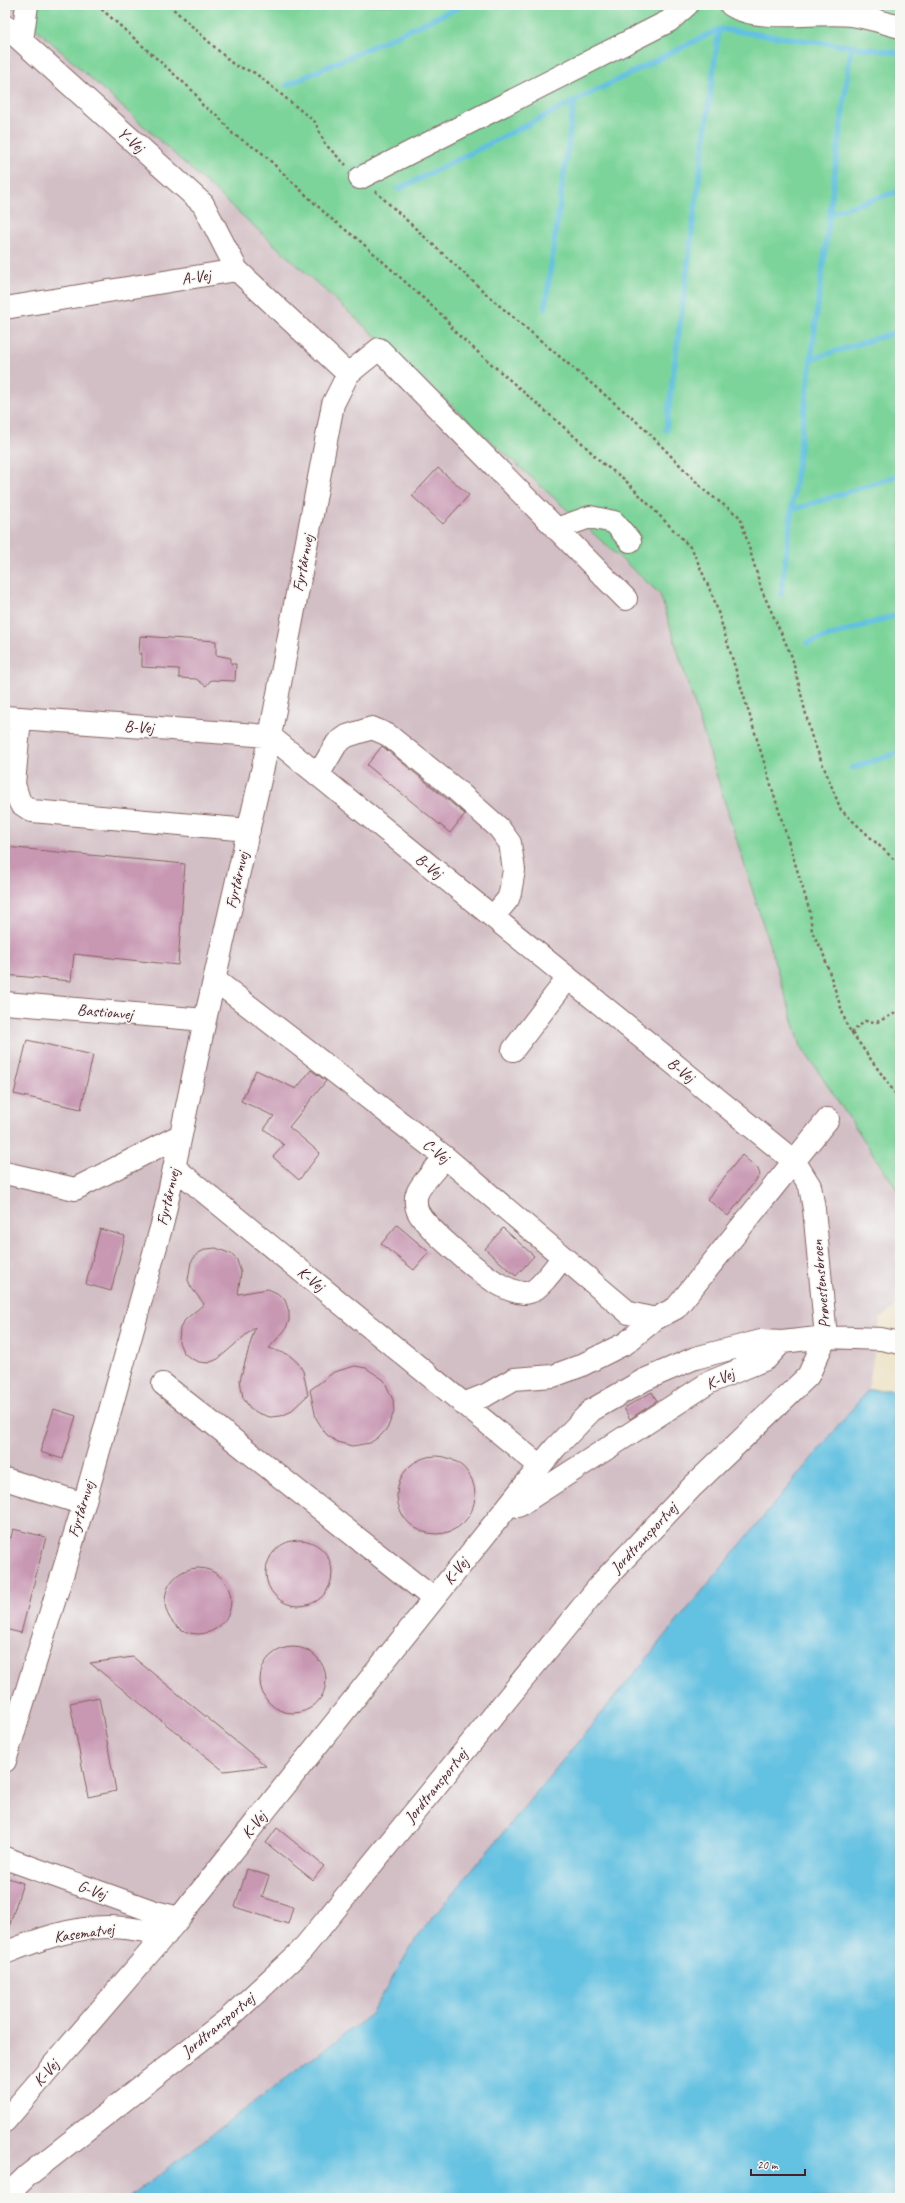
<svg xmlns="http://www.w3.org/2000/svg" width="905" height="2203" font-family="Caveat,sans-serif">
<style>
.industrial{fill:#d2bec5}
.green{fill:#7cd49a;stroke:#637a62}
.water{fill:#63c1e1;stroke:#567086}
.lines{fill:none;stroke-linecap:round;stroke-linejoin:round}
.stream{stroke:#63c1e1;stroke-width:5.5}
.building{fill:#c897b2}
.minor-casing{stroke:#83635f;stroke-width:24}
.path{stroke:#83635f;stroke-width:2.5;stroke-dasharray:3 3;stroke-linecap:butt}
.minor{stroke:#fff;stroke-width:22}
.labels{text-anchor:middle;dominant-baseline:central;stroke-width:3;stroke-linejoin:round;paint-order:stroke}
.street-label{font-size:16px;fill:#4a1f2b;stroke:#f6f6f2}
</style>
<rect width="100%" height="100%" fill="#f6f6f2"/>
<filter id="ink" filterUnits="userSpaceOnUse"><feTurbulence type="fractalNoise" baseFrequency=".025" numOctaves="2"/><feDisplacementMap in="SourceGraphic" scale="8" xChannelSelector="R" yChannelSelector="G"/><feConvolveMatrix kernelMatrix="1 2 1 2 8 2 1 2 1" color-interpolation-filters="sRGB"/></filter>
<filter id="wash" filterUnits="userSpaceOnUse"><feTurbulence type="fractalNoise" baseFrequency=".012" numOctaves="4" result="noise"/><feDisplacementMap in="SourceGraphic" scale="16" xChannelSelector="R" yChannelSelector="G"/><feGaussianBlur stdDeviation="0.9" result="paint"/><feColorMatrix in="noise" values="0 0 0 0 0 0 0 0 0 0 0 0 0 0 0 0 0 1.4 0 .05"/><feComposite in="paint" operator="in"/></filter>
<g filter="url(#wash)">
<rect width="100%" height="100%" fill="#ece0c0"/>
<path class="industrial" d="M5,5H10L660,594L801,1046L900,1194V1302L880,1319L868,1390L417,1937L371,2014L128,2198H5Z"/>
<path class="green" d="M10,5H863L900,10V1194L801,1046L660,594Z"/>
<path class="water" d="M868,1390H900V2198H128L371,2014L417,1937Z"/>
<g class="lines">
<path class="stream" d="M287,85L464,5
M399,189L719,29L900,53
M830,213L900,191
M545,309L574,102
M811,359L900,331
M666,430L719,29
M792,510L900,475
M781,594L851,47
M807,643L900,614
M852,768L900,752"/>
</g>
<g id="blocks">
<path class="building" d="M438,468L469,495L443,524L412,496Z
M140,636L216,641V655L231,658V664H236L235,681L211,680L206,686L196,679L179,678V669L142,667V653L139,654Z
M382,746L465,814L450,833L367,765Z
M5,847L185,864L178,965L74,954L71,981L5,975Z
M27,1040L93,1055L81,1109L14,1094Z
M256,1070L296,1089L311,1070L326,1081L289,1127L320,1153L299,1180L273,1157L284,1145L264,1129L274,1116L241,1101Z
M742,1155L758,1169L760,1175L728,1216L707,1199Z
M397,1225L429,1252L414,1270L381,1244Z
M503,1228L534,1256L516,1276L485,1249Z
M100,1229L125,1236L111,1291L86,1284Z
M216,1248L231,1254L237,1260L241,1273L238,1294L268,1289L277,1293L285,1300L289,1312V1321L285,1330L269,1348L289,1355L298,1363L303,1371L308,1395L290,1412L281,1416L270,1417L258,1413L250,1408L243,1398L240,1380L255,1327L218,1359L208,1363L199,1362L190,1358L183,1352L179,1342L180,1328L185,1320L204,1304L191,1287L188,1280L191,1262L197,1254L206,1249Z
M355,1366L366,1368L384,1380L393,1400L394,1412L387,1429L380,1436L370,1443L352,1446L337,1442L326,1434L316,1418L310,1390L334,1372Z
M652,1392L657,1401L630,1419L624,1408Z
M54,1409L76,1416L63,1459L40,1452Z
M397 1495a39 39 0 1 1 78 0a39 39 0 1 1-78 0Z
M13,1529L46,1537L21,1633L5,1629V1536L11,1538Z
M266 1573a33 33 0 1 1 66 0a33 33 0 1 1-66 0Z
M165 1601a33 33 0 1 1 66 0a33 33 0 1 1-66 0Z
M260 1680a33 33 0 1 1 66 0a33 33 0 1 1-66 0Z
M133,1657L266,1766L224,1771L90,1663Z
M99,1697L116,1791L88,1797L70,1703Z
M277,1828L324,1866L313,1880L266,1843Z
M247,1869L269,1876L262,1897L293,1907L288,1924L235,1907Z
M5,1877L23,1883L8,1930H5Z"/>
</g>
</g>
<g filter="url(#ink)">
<use href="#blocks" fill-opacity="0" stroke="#83635f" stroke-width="1"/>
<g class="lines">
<defs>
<path id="minor" d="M731,5C758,23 819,11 852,15C868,17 884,23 900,27
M5,26L203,204L237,270
M22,41L27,5
M360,178L669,21L687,5
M5,308L237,270L348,374
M556,529L590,517L614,522L630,541
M5,717L270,736L795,1162L810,1186L814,1209L826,1337
M20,718L14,784L20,803L32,811L249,830
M318,775L337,743L347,736L372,728L388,735L454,788L499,828L510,843L514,870L510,893L508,899L493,917
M215,980L445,1157L629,1313L655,1319
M5,1003L205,1020
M513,1050L568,978
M445,1157C439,1165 419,1186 417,1194C415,1197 416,1206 417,1209C421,1225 480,1272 495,1282C504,1287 519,1296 530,1292C540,1289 556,1266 563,1257
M175,1168L540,1466L555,1448L592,1410L644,1380L695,1358L761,1341L782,1342
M5,1173L75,1189L181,1135
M163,1384L434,1599
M463,1404L486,1395L514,1379L553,1376L580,1366L626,1343L655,1319L676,1308L828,1119
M5,1479L84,1504
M518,1506L710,1382L766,1359L782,1342L826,1337L881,1339L900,1343
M5,1761L84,1504L163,1221L205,1020L270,736L333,404L348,374L379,349L626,599
M5,1858L155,1912L179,1918
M5,1953C37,1940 73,1927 108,1927C128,1927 147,1931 166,1935
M5,2121L176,1922L540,1466
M5,2197L27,2176L228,2019L301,1951L605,1579L692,1487L808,1376L826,1337"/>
</defs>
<use href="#minor" class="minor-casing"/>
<path class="path" d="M97,5L194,92L203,106L218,116L233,134L261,152L329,217L360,241L444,317L456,333L582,443L602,463L624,479L692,549L714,599L810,912L812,932L822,950L847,1026L900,1100
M169,5L234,65L255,73L315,122L325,144L346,165
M375,191L494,301L644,428L705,491L740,517L762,591L792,657L811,735L841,810L900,865
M851,1033L865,1021L877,1022L900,1011"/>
<use href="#minor" class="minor"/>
</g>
</g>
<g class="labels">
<g class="street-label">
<text transform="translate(131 140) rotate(42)">Y-Vej</text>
<text transform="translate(196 277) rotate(-9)">A-Vej</text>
<text transform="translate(303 563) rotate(-79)">Fyrtårnvej</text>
<text transform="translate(139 727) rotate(4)">B-Vej</text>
<text transform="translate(429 866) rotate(39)">B-Vej</text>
<text transform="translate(237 880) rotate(-77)">Fyrtårnvej</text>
<text transform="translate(105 1012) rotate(5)">Bastionvej</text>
<text transform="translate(681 1070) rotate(39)">B-Vej</text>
<text transform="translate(436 1151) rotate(38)">C-Vej</text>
<text transform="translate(168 1197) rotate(-77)">Fyrtårnvej</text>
<text transform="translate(311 1279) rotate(39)">K-Vej</text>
<text transform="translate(821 1284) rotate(-95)">Prøvestensbroen</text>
<text transform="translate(720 1379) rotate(-25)">K-Vej</text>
<text transform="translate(81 1509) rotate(-73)">Fyrtårnvej</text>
<text transform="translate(644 1538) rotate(-47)">Jordtransportvej</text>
<text transform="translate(456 1571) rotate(-51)">K-Vej</text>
<text transform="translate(436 1786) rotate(-51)">Jordtransportvej</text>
<text transform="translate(254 1825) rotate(-51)">K-Vej</text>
<text transform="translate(92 1890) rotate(20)">G-Vej</text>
<text transform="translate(84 1933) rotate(-8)">Kasematvej</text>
<text transform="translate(218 2025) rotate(-40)">Jordtransportvej</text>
<text transform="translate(46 2073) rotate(-49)">K-Vej</text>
</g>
</g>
<rect width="905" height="2203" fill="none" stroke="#f6f6f2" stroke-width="20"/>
<path d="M751 2169v6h54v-6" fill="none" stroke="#4a1f2b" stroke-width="2"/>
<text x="757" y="2169" font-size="12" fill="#4a1f2b" stroke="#f6f6f2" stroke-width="3" paint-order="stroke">20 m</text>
</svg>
